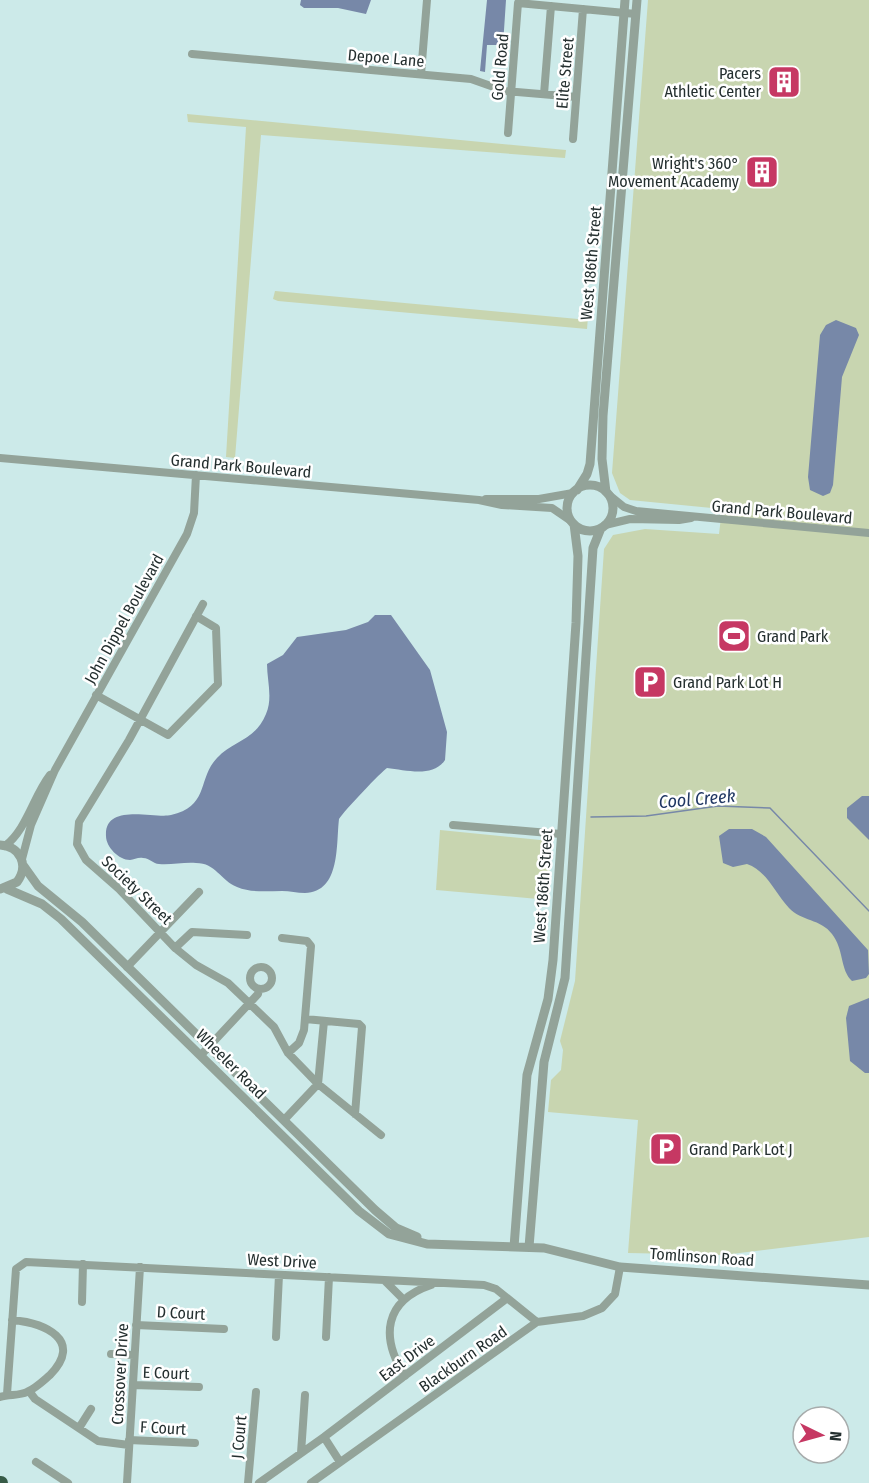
<svg xmlns="http://www.w3.org/2000/svg" width="869" height="1483" font-family="'Fira Sans Condensed',sans-serif">
<style>
.green{fill:#c8d5b0}
.water{fill:#7788a8}
.lines{fill:none;stroke-linecap:round;stroke-linejoin:round}
.stream{stroke:#7788a8;stroke-width:1.5}
.minor{stroke:#93a399;stroke-width:8}
.tertiary{stroke:#93a399;stroke-width:9}
.motorway{stroke:#375b47;stroke-width:14}
.labels{text-anchor:middle;dominant-baseline:central;stroke-width:5;stroke-linejoin:round;paint-order:stroke}
.street-label{font-size:16px;fill:#242f2f;stroke:#fff}
.poi-label{font-size:16px;fill:#242f2f;stroke:#fff;text-anchor:start}
.water-label{font-size:18px;font-style:italic;fill:#203763;stroke:#fff}
</style>
<rect width="100%" height="100%" fill="#cceae9"/>
<path class="green" d="M648,0H869V1237L723,1255L628,1253L638,1120L548,1112L551,1080L561,1070L563,1050L560,1041L575,981L604,549L613,535L645,529L719,534L722,509L630,500L620,493L612,473Z
M187,114L566,150L565,158L261,135L235,458L226,457L246,127L188,122Z
M275,291L578,319L588,317L587,329L278,301L273,299Z
M440,830L550,841L549,900L436,890Z"/>
<path class="water" d="M301,0H371L366,14L338,8H304L300,5Z
M487,0H506L503,45H487L485,72L480,71Z
M836,320L856,328L859,335L842,377L833,485L830,493L823,496L810,490L808,477L820,335L826,325Z
M375,615H391L430,670L447,732L445,760C433,778 406,770 387,768C382,771 344,811 339,819C336,844 341,892 305,893C297,893 290,891 282,891C267,891 251,893 237,887C220,880 216,863 196,863C184,862 171,865 159,864C153,864 150,858 143,858C138,857 134,860 130,860C119,860 106,847 106,836C104,802 155,819 171,815C210,806 197,779 217,758C234,740 255,741 266,714C273,698 267,680 267,664L283,655L297,637L346,630L368,622Z
M862,796H869V840L847,818V808Z
M729,829H752L766,837L868,950L869,974L866,978L852,981C840,970 844,949 832,934C821,919 801,921 789,908C775,893 767,871 747,864L733,867L723,863L719,836Z
M869,998V1073H865L850,1061L846,1018L849,1006Z"/>
<g class="lines">
<path class="stream" d="M591,817L646,816L718,806L770,808L869,911"/>
<path class="minor" d="M192,54L471,79L505,91L576,97
M421,74L427,0
M544,94L551,6
M508,133L518,3L636,14
M573,139L583,9
M0,458L479,500L502,505L552,508L571,521
M608,494L624,507L636,511L869,533
M486,499H539L573,493
M605,525L630,519L679,520L691,518
M203,604L129,740L79,822L77,844L86,860L119,889L175,948L196,965L228,983L274,1027L288,1053L318,1084L381,1135
M96,695L168,735L218,684L216,628L196,616
M453,825L561,834
M5,846C27,829 33,797 50,775
M22,859L31,825L55,770L187,534L194,513L196,475
M282,938L307,941L311,946L304,1030L299,1043L288,1053
M175,948L192,932L247,935
M250 978a11 11 0 1 1 22 0a11 11 0 1 1-22 0Z
M127,967L199,892
M305,1019L359,1024L362,1027L355,1114
M201,1055L258,994L259,989
M284,1120L318,1084L324,1021
M385,1281L404,1300
M82,1302L83,1264
M136,1325L224,1329
M276,1337L279,1275
M326,1337L329,1277
M111,1354L134,1355
M405,1376C380,1337 384,1301 431,1285
M133,1385L199,1387
M29,1391L35,1399L98,1441L129,1445
M7,1394L16,1269L26,1262L484,1285L496,1289L537,1322
M0,1397C9,1394 19,1396 27,1392C36,1388 43,1381 50,1375C84,1340 45,1323 12,1320
M79,1428L91,1409
M324,1437L340,1462
M129,1440L195,1443
M301,1453L305,1395
M36,1462L68,1483
M127,1483L140,1267
M248,1483L256,1392
M259,1483L324,1437L506,1299
M311,1483L537,1322L583,1316L602,1308L615,1294L620,1267"/>
<path class="tertiary" d="M567 508a23 23 0 1 1 46 0a23 23 0 1 1-46 0Z
M577,490L587,474L590,464L625,0
M606,492L602,459L603,416L637,0
M0,845C21,846 29,866 17,882L0,889
M23,865L38,886L82,922L375,1210L396,1228L417,1237
M7,889L42,904L61,919L359,1211L389,1234L427,1244L544,1248L620,1267L869,1285
M514,1247L527,1075L548,999L553,960L576,623L578,556L574,524
M529,1247L544,1062L565,978L593,548L601,528"/>
<path class="motorway" d="M0,1483H1"/>
</g>
<defs>
<symbol id="building-square" viewBox="-11 -11 22 22"><rect x="-9" y="-9" width="18" height="18" rx="4" fill="#c63863" stroke="#fff"/><path d="M-4-6H4V6H1V3H-1V6H-4ZM-2.5-4.3h1.7v1.8h-1.7ZM.8-4.3h1.7v1.8H.8ZM-2.5-1h1.7V.8h-1.7ZM.8-1h1.7V.8H.8Z" fill="#fff"/></symbol>
<symbol id="stadium-square" viewBox="-11 -11 22 22"><rect x="-9" y="-9" width="18" height="18" rx="4" fill="#c63863" stroke="#fff"/><path d="M0-5a6.5 5 0 1 0 0 10a6.5 5 0 1 0 0-10ZM-3.5-1.8h7v3.6h-7Z" fill="#fff"/></symbol>
<symbol id="parking-square" viewBox="-11 -11 22 22"><rect x="-9" y="-9" width="18" height="18" rx="4" fill="#c63863" stroke="#fff"/><path d="M-3.5-5.5H1a3.5 3.5 0 0 1 0 7H-1V5.5H-3.5ZM-1-3.4V-.6H.8a1.4 1.4 0 0 0 0-2.8Z" fill="#fff"/></symbol>
</defs>
<g fill-rule="evenodd">
<use href="#building-square" x="765" y="63" width="38" height="38"/>
<use href="#building-square" x="743" y="153" width="38" height="38"/>
<use href="#stadium-square" x="715" y="617" width="38" height="38"/>
<use href="#parking-square" x="631" y="663" width="38" height="38"/>
<use href="#parking-square" x="647" y="1130" width="38" height="38"/>
</g>
<g class="labels">
<g class="street-label">
<text transform="translate(386 58) rotate(5)">Depoe Lane</text>
<text transform="translate(500 67) rotate(-85)">Gold Road</text>
<text transform="translate(565 73) rotate(-85)">Elite Street</text>
<text transform="translate(591 263) rotate(-85)">West 186th Street</text>
<text transform="translate(241 466) rotate(5)">Grand Park Boulevard</text>
<text transform="translate(782 512) rotate(5)">Grand Park Boulevard</text>
<text transform="translate(124 619) rotate(-61)">John Dippel Boulevard</text>
<text transform="translate(543 886) rotate(-86)">West 186th Street</text>
<text transform="translate(137 890) rotate(44)">Society Street</text>
<text transform="translate(231 1064) rotate(45)">Wheeler Road</text>
<text transform="translate(702 1257) rotate(4)">Tomlinson Road</text>
<text transform="translate(282 1261) rotate(3)">West Drive</text>
<text transform="translate(181 1313) rotate(3)">D Court</text>
<text transform="translate(407 1358) rotate(-37)">East Drive</text>
<text transform="translate(463 1359) rotate(-35)">Blackburn Road</text>
<text transform="translate(166 1373) rotate(2)">E Court</text>
<text transform="translate(120 1374) rotate(-87)">Crossover Drive</text>
<text transform="translate(163 1428) rotate(3)">F Court</text>
<text transform="translate(239 1437) rotate(-85)">J Court</text>
</g>
<g class="poi-label">
<text x="761" y="73" text-anchor="end">Pacers<tspan x="761" dy="18">Athletic Center</tspan></text>
<text x="739" y="163" text-anchor="end">Wright's 360°<tspan x="739" dy="18">Movement Academy</tspan></text>
<text x="757" y="636">Grand Park</text>
<text x="673" y="682">Grand Park Lot H</text>
<text x="689" y="1149">Grand Park Lot J</text>
</g>
<g class="water-label">
<text transform="translate(697 799) rotate(-5)">Cool Creek</text>
</g>
</g>
<g transform="translate(821 1435) rotate(95)"><circle r="28" fill="#ffffff" stroke="#a7acac" stroke-width="1.5"/>
<path d="M0-4.5L10 22L0 15L-10 22Z" fill="#c63863"/>
<text y="-9" font-size="16" font-weight="bold" text-anchor="middle" fill="#242f2f">N</text>
</g>
</svg>
